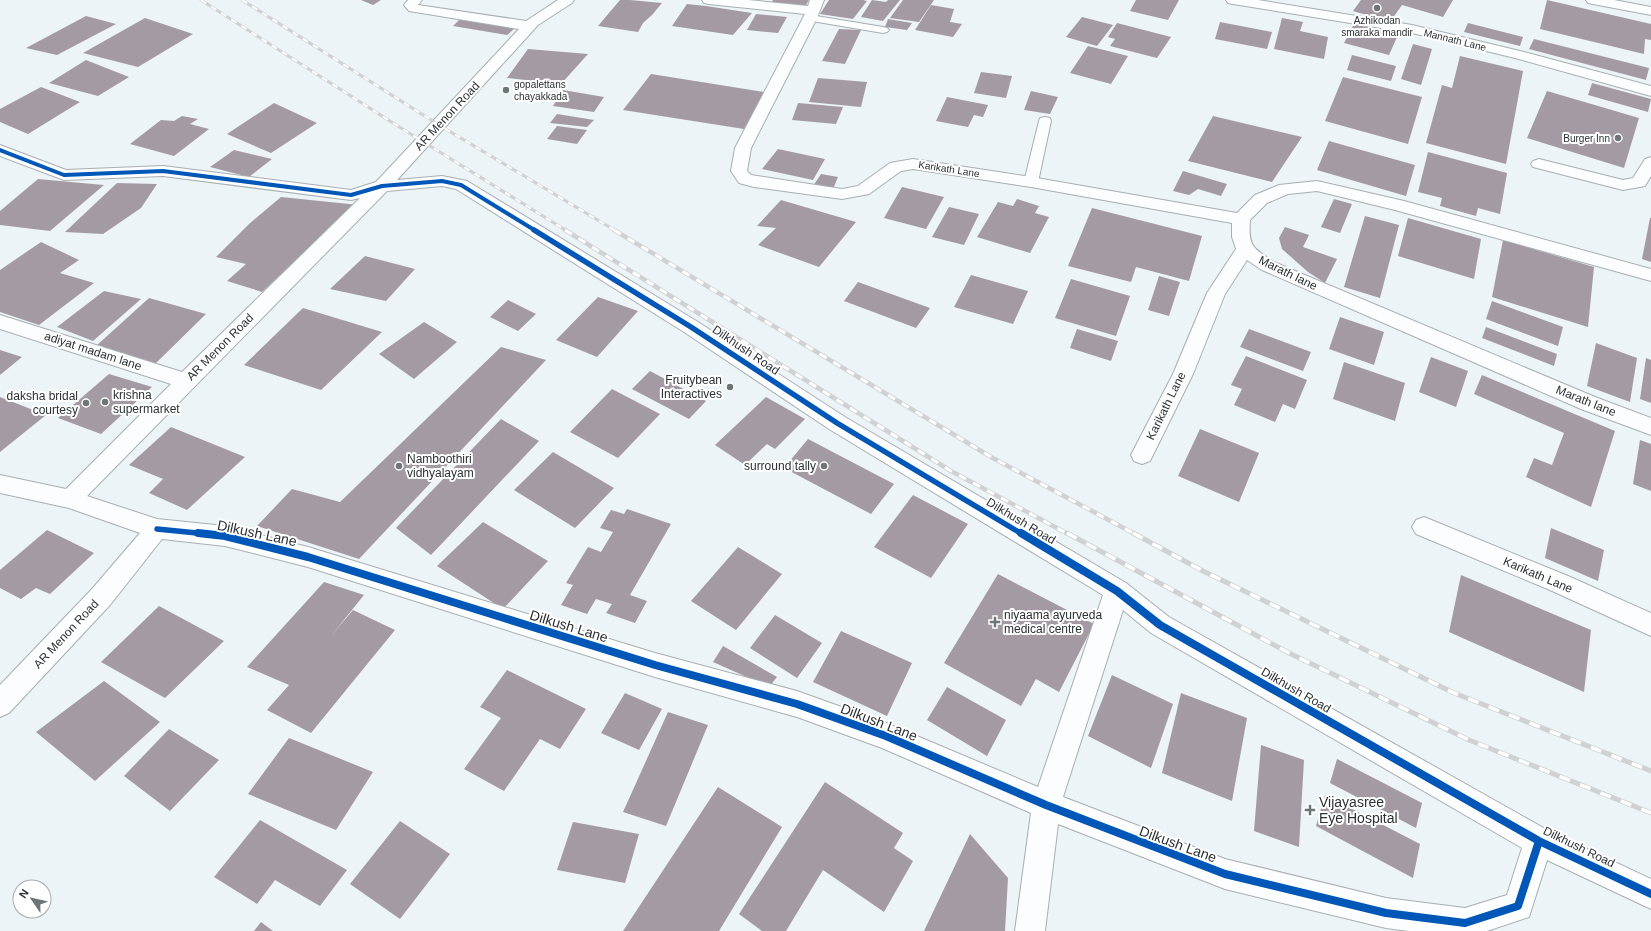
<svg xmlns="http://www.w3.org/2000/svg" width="1651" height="931" font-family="Arial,sans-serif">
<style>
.building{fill:#a49aa3}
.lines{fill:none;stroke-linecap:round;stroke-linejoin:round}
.service-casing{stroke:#a8aeb2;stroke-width:2}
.minor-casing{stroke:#a8aeb2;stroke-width:2}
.tertiary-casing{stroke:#a8aeb2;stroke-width:2}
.service{fill:#fcfdfe;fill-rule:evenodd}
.minor{fill:#fcfdfe;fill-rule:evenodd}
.tertiary{fill:#fcfdfe;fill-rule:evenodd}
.rail-far2-casing{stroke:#cfd1d2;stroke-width:3}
.rail-far1-casing{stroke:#cfd1d2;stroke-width:4.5}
.rail-casing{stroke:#cfd1d2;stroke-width:5}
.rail-far2{stroke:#fff;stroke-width:2;stroke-dasharray:6;stroke-linecap:butt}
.rail-far1{stroke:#fff;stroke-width:3;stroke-dasharray:8;stroke-linecap:butt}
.rail{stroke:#fff;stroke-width:3.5;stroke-dasharray:11;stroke-linecap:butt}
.cycleway-far2-casing{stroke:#fff;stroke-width:6}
.cycleway-far1-casing{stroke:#fff;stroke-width:8}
.cycleway-casing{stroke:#fff;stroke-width:10}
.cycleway-far2{stroke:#0057b8;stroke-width:4}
.cycleway-far1{stroke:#0057b8;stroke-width:5.5}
.cycleway{stroke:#0057b8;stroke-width:8}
.poi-dot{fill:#6e7578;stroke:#fff;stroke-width:1.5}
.labels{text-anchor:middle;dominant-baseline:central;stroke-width:4;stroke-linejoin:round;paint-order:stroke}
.far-poi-label{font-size:10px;fill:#2a3033;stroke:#fff}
.far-street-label{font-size:10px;fill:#2a3033;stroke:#fff}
.street-label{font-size:12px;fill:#2a3033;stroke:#fff}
.poi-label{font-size:12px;fill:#2a3033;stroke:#fff;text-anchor:end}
.near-street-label{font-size:14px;fill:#2a3033;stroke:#fff}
.near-poi-label{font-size:14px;fill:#2a3033;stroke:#fff;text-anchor:start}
</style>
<rect width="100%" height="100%" fill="#ecf4f8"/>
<path class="building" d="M361,0H381L373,5Z
M620,0H630L662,3L652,15L643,23L638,32L598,26Z
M773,0H809L803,10L770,6Z
M829,0H863L867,1L853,19L820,14Z
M872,0L886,2L888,0H900L883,21L861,17Z
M903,0H934L919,22L890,18Z
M1136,0H1179L1168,20L1130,11Z
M1361,0H1453L1443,17L1402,5L1390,22L1353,11Z
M1547,0L1651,24V40L1645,39L1644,54L1540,29Z
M687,4L706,6L752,13L733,35L672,26Z
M931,5L954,9L950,22L962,24L953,37L915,30Z
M756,14L787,17L778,33L747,30Z
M86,16L116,24L57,55L26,48Z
M1082,17L1113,25L1097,46L1066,37Z
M145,18L193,34L138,67L83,53Z
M1282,18L1303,22L1300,31L1328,37L1324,59L1274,49Z
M460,19L515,28L507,35L453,26Z
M888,19L912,23L907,30L885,27Z
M1220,22L1272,32L1267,49L1215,39Z
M1117,23L1171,37L1157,58L1110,46L1115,39L1108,37Z
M1468,23L1523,37L1520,46L1464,32Z
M1354,24L1398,35L1389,55L1344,43Z
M839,29L861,30L845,64L822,61Z
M1534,39L1649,68L1646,80L1529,49Z
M1413,44L1432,49L1421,85L1401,79Z
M1088,46L1128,56L1111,84L1070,73Z
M528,49L588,54L561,84L507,78Z
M1352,55L1396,66L1391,81L1347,70Z
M1460,56L1523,71L1506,164L1426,143L1442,85L1452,88Z
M86,60L129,77L98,96L49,83Z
M981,72L1012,76L1006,98L974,93Z
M651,74L764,92L744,129L623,110Z
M1343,77L1422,97L1408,144L1325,121Z
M818,78L867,82L861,107L809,102Z
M1592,83L1651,99L1648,112L1588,95Z
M41,87L80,102L28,134L0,122V109Z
M563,90L604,97L594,112L553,106Z
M1031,91L1058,97L1050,114L1024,110Z
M1547,91L1639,118L1624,168L1527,138Z
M947,97L988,105L983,117L974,115L968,127L936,121Z
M274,103L317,123L271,153L227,134Z
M798,103L843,107L836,124L792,120Z
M557,114L594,120L587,127L550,123Z
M182,116L198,119L190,124L209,129L174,156L130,144L161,120L174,121Z
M1213,116L1302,137L1272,182L1188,161Z
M557,126L587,130L577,144L547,139Z
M1329,141L1415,165L1406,196L1317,170Z
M778,149L825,159L813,180L762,169Z
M234,150L272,159L249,177L210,167Z
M1428,152L1507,173L1500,214L1478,208L1476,216L1440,206L1442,198L1418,192Z
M1183,171L1227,184L1221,196L1198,189L1189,195L1173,191Z
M821,174L838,177L833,189L813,186Z
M38,179L104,185L50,231L0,225V211Z
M117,183L157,184L141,208L103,234L65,232Z
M902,187L944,197L926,229L884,218Z
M281,197L359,205L317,240L262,292L227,281L246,264L216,257L249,224Z
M1017,199L1039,206L1035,213L1049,217L1030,253L977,237L998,202L1013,206Z
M1334,199L1352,204L1340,233L1321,227Z
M781,200L856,222L819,267L758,245L776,228L757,226Z
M949,207L979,214L964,245L932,237Z
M1092,208L1202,236L1189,281L1136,267L1131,282L1068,266Z
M1365,216L1399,225L1380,298L1344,287Z
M1408,218L1481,239L1474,279L1398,256Z
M1650,218H1651V262L1642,259Z
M1285,227L1309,235L1303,247L1337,259L1325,283L1308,272L1282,249L1279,238Z
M1503,240L1594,267L1588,327L1492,297Z
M41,242L79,260L60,273L94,283L39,325L0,312V270Z
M365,256L415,269L386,301L330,289Z
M971,275L1028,291L1013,324L954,307Z
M1159,276L1180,282L1169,316L1148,310Z
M1071,279L1130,296L1116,336L1055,318Z
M858,282L930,308L916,328L844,301Z
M104,291L141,299L93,341L57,327Z
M598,297L638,311L597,357L556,340Z
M149,298L206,314L155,364L96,346Z
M508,300L536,314L518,331L490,317Z
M1492,301L1563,327L1558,346L1486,319Z
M303,308L382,332L321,390L244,365Z
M1340,317L1384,332L1374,365L1329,349Z
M424,322L457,342L414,379L379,354Z
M1486,327L1557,354L1554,366L1482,338Z
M1077,329L1118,341L1111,361L1070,348Z
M1249,329L1311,352L1303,371L1240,347Z
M1596,343L1637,358L1630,402L1587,386Z
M501,347L546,360L359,559L257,526L292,489L340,502Z
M0,350L22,357L0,375Z
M1246,356L1307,380L1295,409L1283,404L1275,422L1234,405L1242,389L1231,385Z
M1431,357L1468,371L1456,407L1419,392Z
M1646,358L1651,360V403L1640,399Z
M1344,362L1405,383L1395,421L1333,399Z
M650,371L706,401L689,419L632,389Z
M109,374L152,387L101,434L58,418Z
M1482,375L1615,431L1591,507L1526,477L1534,458L1552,465L1564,433L1474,394Z
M612,389L660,414L618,458L570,432Z
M0,397L46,415L0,452Z
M766,397L805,419L775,449L767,444L745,465L715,445Z
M501,419L539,441L431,555L396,528Z
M171,427L245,457L187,510L149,493L163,479L129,465Z
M1200,429L1259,453L1239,502L1178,476Z
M808,439L894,484L871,514L784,468Z
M1640,440L1651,444V491L1633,484Z
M553,452L614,488L575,528L514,490Z
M913,495L968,524L931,578L874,547Z
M627,509L671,524L630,595L647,601L635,623L606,613L612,604L596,599L587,614L561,605L573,585L566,583L588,547L601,552L613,532L600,528L611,510L624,514Z
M483,522L548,561L503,609L437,566Z
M1551,528L1604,550L1598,581L1545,558Z
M47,530L94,553L50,594L36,588L21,599L0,588V570Z
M738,547L782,574L736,630L691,601Z
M998,574L1094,624L1059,692L1036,679L1021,706L944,663Z
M1461,575L1591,630L1584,692L1449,632Z
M324,582L364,595L331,636L353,610L395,630L311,733L267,710L289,685L247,667Z
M159,606L224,641L165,698L101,662Z
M775,615L822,643L797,678L750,648Z
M841,631L912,663L887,716L813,682Z
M723,646L777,677L769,687L713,662Z
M507,670L586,709L560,749L540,739L504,791L464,769L501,718L480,707Z
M1112,675L1173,704L1151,768L1088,736Z
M104,681L160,722L95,781L36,732Z
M947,687L1006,720L987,756L927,720Z
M625,693L662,709L639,750L601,733Z
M1181,693L1247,718L1232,801L1162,773Z
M668,712L708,725L666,826L623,812Z
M169,729L219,760L170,811L124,776Z
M289,738L373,772L336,830L248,794Z
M1261,745L1304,760L1299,847L1254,831Z
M1337,759L1422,803L1416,828L1330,783Z
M825,782L903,833L894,848L913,861L884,912L823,870L786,931H762L739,914Z
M718,787L782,827L719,931H623Z
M1325,795L1420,844L1413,878L1316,826Z
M260,820L347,870L320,906L275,880L257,904L214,877Z
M400,821L450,854L400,919L350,884Z
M573,822L639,834L625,883L557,870Z
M970,834L1008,878L1005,931H924Z
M261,922L273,931H254Z"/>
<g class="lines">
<defs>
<path id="service" d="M810,15L883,27L887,28L889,30L887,32L883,33L806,20L804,18L806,16Z
M1045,117L1050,118L1051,121L1038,182L1036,185L1031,186L1026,185L1024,182L1039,121L1040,118Z"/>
<path id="minor" d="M408,0H422L418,5L526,21L558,0H574L572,3L538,25L397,180L442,176L467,181L698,322L845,417L1126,583L1169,617L1549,831L1651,879V909L1547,860L1529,917L1487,931H1409L1386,928L1225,889L1058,824L1045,931H1015L1031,813L882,748L797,717L655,677L308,567L225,546L162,539L110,605L9,713L0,717V685L92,589L140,533L69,508L0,493V475L66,489L171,384L0,329V315L182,372L360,198L351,200L163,176L64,180L0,156V145L66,170L163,166L351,190L376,182L519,29L409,11L404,5ZM442,186L456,189L684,332L829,429L1103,595L1038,787L886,723L797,691L655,653L308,547L225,526L157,519L87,496L387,191ZM1123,610L1151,633L1522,848L1507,895L1465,908L1386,898L1225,859L1063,797Z
M702,0H748L808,6L810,0H824L817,18L751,148L747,171L751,175L842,189L858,186L890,163L913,159L1031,177L1237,213L1255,195L1279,185L1317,181L1404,201L1651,269V281L1395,210L1317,191L1288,194L1267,203L1250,220C1248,247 1253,248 1274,262L1595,397L1651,418V435L1581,409L1262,270L1247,260L1225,294L1193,374L1150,461L1142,464L1134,461L1131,455L1173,374L1207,293L1236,249L1232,237V223L1031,187L913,169L901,171L869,194L842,199L754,187L739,183L731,171L735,148L805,14L709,4L704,3Z
M1586,0H1614L1651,7V15L1593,4L1588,3Z
M1651,157V176L1645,186L1623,190L1533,167L1531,164L1533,161L1539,159L1623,180L1633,178L1645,159Z
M1424,517L1568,576L1651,613V636L1550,590L1416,534L1412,527L1416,520Z"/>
<path id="tertiary" d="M1226,0H1258L1412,25L1524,52L1651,86V96L1515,58L1412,33L1233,4L1228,3Z"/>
</defs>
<use href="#service" class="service-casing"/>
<use href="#minor" class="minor-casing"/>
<use href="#tertiary" class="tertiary-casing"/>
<use href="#service" class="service"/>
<use href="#minor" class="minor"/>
<use href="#tertiary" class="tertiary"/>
<defs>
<path id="rail-far2" d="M201,0L393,123L567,231
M242,0L439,125L616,231"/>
<path id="rail-far1" d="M565,230L951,471L1068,534
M614,230L991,457L1135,534"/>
<path id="rail" d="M1067,533L1289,653L1469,740L1651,813
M1133,533L1203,571L1454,693L1651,771"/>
</defs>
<use href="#rail-far2" class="rail-far2-casing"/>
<use href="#rail-far1" class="rail-far1-casing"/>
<use href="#rail" class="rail-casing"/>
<use href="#rail-far2" class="rail-far2"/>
<use href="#rail-far1" class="rail-far1"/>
<use href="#rail" class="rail"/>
<defs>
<path id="cycleway-far2" d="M0,150L64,175L163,171L351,195L382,186L442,181L461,185L536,231"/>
<path id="cycleway-far1" d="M534,230L691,327L837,423L1022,534
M157,529L207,534"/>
<path id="cycleway" d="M198,533L225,536L308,557L655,665L797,704L886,736L1046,805L1225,874L1386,913L1465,923L1518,906L1539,841
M1021,533L1117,591L1160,625L1539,841L1651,894"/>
</defs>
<use href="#cycleway-far2" class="cycleway-far2-casing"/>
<use href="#cycleway-far1" class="cycleway-far1-casing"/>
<use href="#cycleway" class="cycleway-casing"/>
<use href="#cycleway-far2" class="cycleway-far2"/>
<use href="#cycleway-far1" class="cycleway-far1"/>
<use href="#cycleway" class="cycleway"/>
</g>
<g class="poi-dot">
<circle cx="1377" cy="8" r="4"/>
<circle cx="506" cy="90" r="4"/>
<circle cx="1618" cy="138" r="4"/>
<circle cx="730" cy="387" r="4"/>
<circle cx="105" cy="402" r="4"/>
<circle cx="86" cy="403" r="4"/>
<circle cx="399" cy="466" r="4"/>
<circle cx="824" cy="466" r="4"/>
<path d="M993 616h4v4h4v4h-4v4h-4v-4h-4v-4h4z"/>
<path d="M1308 804h4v4h4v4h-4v4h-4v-4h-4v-4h4z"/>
</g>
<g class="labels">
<g class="far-poi-label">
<text x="1377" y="20">Azhikodan<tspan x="1377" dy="12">smaraka mandir</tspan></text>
<text x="514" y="84" text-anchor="start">gopalettans<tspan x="514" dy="12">chayakkada</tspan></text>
<text x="1610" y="138" text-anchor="end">Burger Inn</text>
</g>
<g class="far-street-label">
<text transform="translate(1455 40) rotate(14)">Mannath Lane</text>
<text transform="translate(949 169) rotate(9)">Karikath Lane</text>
</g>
<g class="street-label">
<text transform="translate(447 116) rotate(-47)">AR Menon Road</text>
<text transform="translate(1288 273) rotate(26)">Marath lane</text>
<text transform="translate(220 347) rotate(-45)">AR Menon Road</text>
<text transform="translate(746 350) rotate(34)">Dilkhush Road</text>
<text transform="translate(93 351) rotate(18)">adiyat madam lane</text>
<text transform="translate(1586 401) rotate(22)">Marath lane</text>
<text transform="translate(1166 406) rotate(-64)">Karikath Lane</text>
<text transform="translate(1021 521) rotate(31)">Dilkhush Road</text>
<text transform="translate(1538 575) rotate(23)">Karikath Lane</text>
<text transform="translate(66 634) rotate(-47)">AR Menon Road</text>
<text transform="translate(1296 690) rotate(30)">Dilkhush Road</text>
<text transform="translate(1579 847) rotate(26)">Dilkhush Road</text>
</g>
<g class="poi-label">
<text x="722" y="380">Fruitybean<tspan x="722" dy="14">Interactives</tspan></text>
<text x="113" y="395" text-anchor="start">krishna<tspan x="113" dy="14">supermarket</tspan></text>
<text x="78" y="396">daksha bridal<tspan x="78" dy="14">courtesy</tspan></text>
<text x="407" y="459" text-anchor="start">Namboothiri<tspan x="407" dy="14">vidhyalayam</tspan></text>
<text x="816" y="466">surround tally</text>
<text x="1004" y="615" text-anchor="start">niyaama ayurveda<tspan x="1004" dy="14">medical centre</tspan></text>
</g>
<g class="near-street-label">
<text transform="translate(257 533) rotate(12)">Dilkush Lane</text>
<text transform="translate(569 626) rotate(17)">Dilkush Lane</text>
<text transform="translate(879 722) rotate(21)">Dilkush Lane</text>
<text transform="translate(1178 844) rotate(20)">Dilkush Lane</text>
</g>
<g class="near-poi-label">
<text x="1319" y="802">Vijayasree<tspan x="1319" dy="16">Eye Hospital</tspan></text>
</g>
</g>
<g transform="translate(32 899) rotate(304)"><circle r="19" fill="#ffffff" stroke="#aaacad"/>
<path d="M0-3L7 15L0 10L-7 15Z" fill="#6e7578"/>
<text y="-6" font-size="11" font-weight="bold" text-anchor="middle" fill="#2a3033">N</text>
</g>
</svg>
